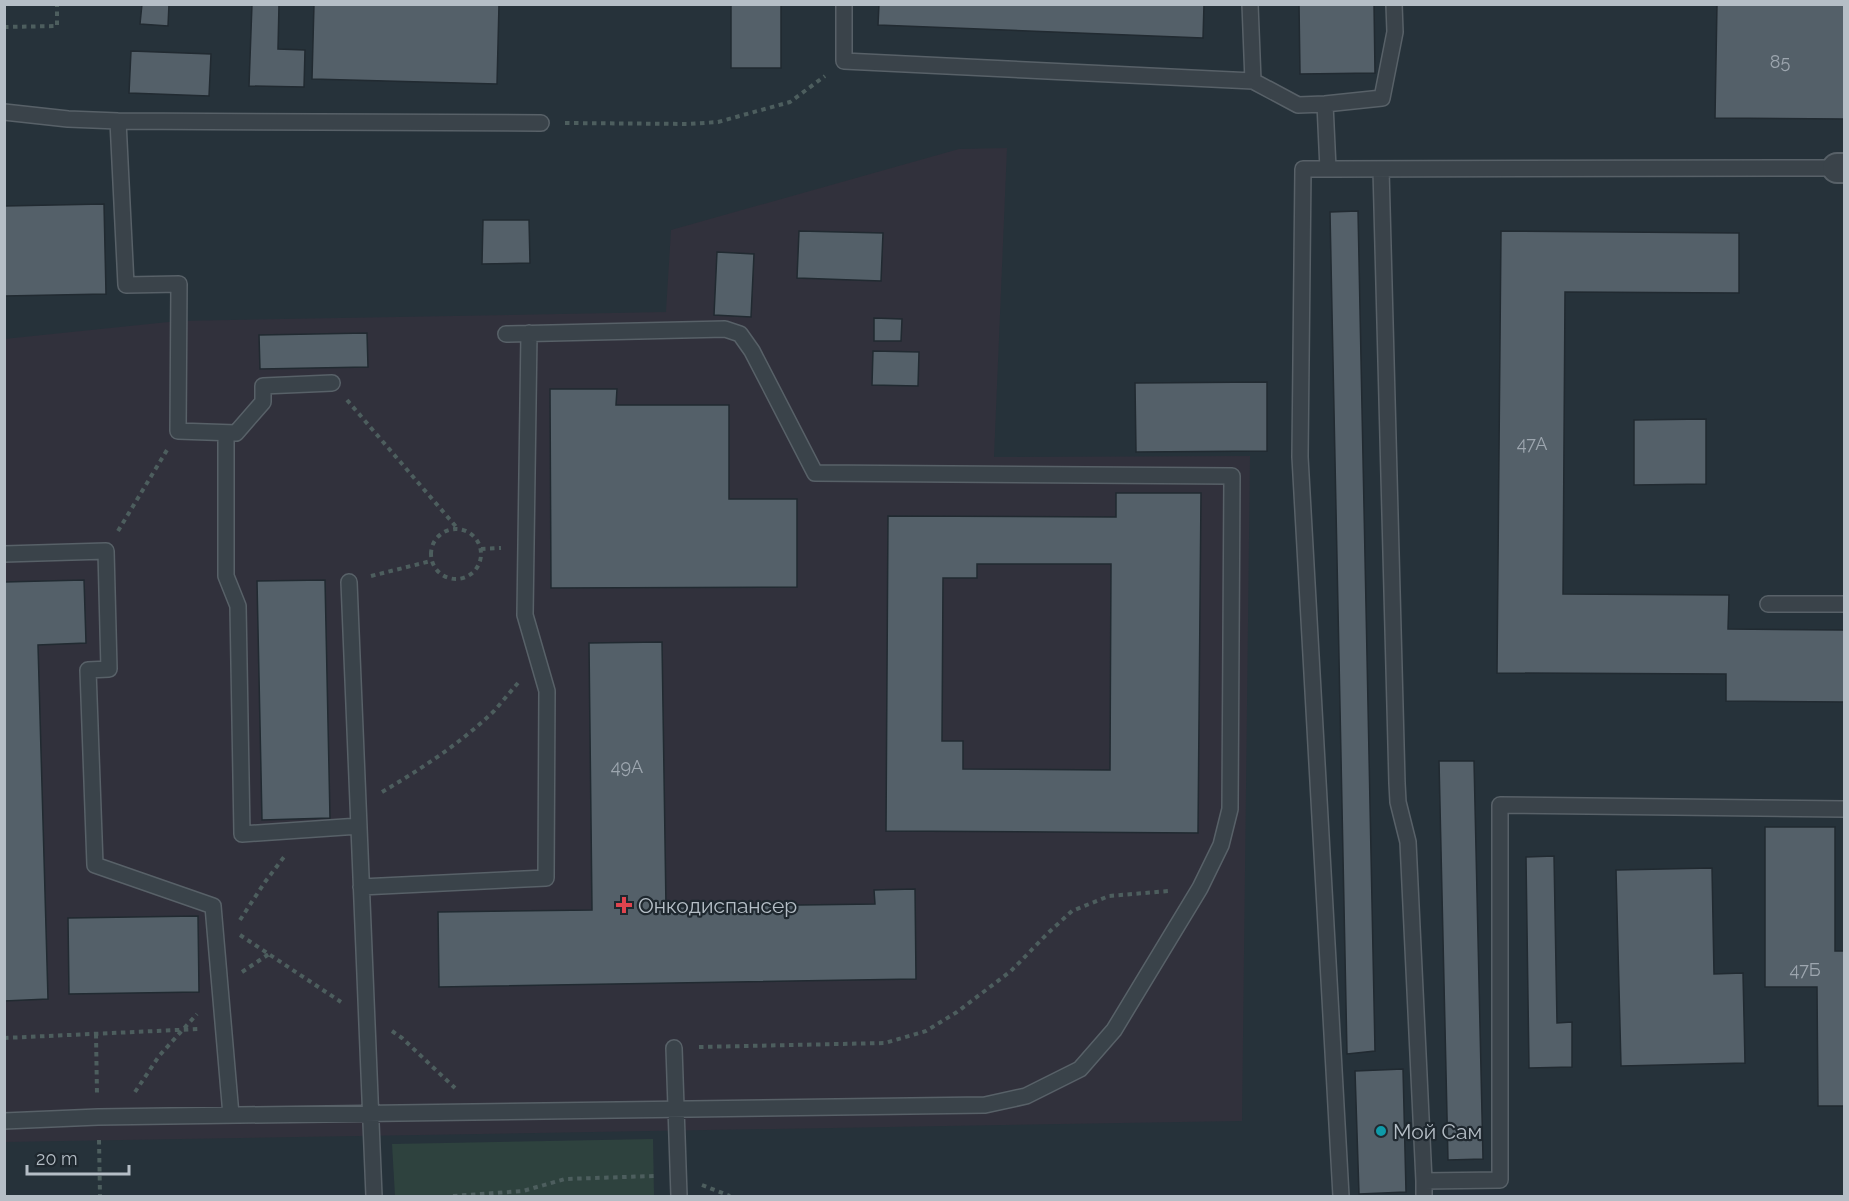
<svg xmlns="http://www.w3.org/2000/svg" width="1849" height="1201" font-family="Raleway,sans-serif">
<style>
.medical{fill:#31313c}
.green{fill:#2e423e}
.building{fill:#546069;stroke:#212a31;stroke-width:1.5;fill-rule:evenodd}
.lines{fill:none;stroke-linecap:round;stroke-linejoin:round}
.service-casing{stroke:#586168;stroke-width:18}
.minor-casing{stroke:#586168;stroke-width:32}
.path{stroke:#4d5e5e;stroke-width:4;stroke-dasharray:4.5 4.5;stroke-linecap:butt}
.service{stroke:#3a434a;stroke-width:15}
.minor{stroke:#3a434a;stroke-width:28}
.health-dot{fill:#e0444e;stroke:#1f282f;stroke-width:2}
.culture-dot{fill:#0f9aa8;stroke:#1f282f;stroke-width:2}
.labels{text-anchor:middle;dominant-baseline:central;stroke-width:4.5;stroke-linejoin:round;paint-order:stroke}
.number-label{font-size:18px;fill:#9da6af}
.poi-label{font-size:21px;fill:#b5bec6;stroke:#1f282f;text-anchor:start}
</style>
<rect width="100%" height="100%" fill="#26323a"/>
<path class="medical" d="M1007,148L994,457L1250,456L1242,1121L5,1142L4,339L178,321L666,312L671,230L959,149Z"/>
<path class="green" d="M653,1139L654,1196H395L392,1144Z"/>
<path class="building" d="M142,4H169L168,26L140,24Z
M252,4H279L278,49L305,50L304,87L249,86Z
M314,4H499L497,84L312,79Z
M731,4H781V68H731Z
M879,4H1204L1203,38L878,25Z
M1299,4H1374L1375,73L1300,74Z
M1717,4H1844V119L1715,118Z
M131,51L211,54L209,96L129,93Z
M104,204L106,294L4,296V206Z
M1358,211L1375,1051L1347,1054L1330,212Z
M483,220H529L530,263L482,264Z
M799,231L883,233L881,281L797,278Z
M1501,231L1739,233V293L1565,292L1563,594L1729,595L1728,629L1844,630V702L1726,701V674L1497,673Z
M717,252L754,254L751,317L714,315Z
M874,318L902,319L901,341H874Z
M367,333L368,367L260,369L259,335Z
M873,351L919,352L918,386L872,385Z
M1267,382V451L1136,452L1135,383Z
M550,389H617L616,405H729V499H797V587L551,588Z
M1706,419V484L1634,485V420Z
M1116,493H1201L1198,833L886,831L888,516L1116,517ZM977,564H1111L1110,770L963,769V741H942L943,578H977Z
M84,580L86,643L38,645L48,999L4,1001V582Z
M325,580L330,818L262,820L257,581Z
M662,642L666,907L875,904L874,890L915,889L916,979L439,987L438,912L592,910L589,643Z
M1439,761H1474L1483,1159L1448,1160Z
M1765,827H1835V951H1844V1106H1818L1817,987H1765Z
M1554,856L1557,1023L1572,1022V1067L1529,1068L1526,857Z
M1712,868L1714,974L1743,973L1745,1063L1621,1066L1616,870Z
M198,916L199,992L69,994L68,918Z
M1403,1069L1406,1192L1359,1194L1355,1071Z"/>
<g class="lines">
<defs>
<path id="service" d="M844,4V61L1253,81L1298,105L1325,104L1382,98L1395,32L1394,4
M1250,4L1253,81
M1325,104L1328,169H1303L1300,457L1341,1196
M4,112L68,119L118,121L541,123
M118,121L126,285L179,284L178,431L236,433L263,402V386L332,383
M1328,169L1837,168
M1381,169L1397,783L1398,802L1408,842L1424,1181
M226,433V576L238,606L242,834L359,826
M4,554L106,551L109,669L88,670L95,865L213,906L231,1115
M349,582L374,1196
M1768,604H1844
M361,887L546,878L547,691L525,615L529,333
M674,1048L679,1196
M4,1121L98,1117L985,1105L1026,1096L1080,1069L1114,1030L1200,888L1221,845L1230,809L1232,476L815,473L752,351L740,334L725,329L506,334
M1424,1196V1181L1500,1180V805L1844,809"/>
<path id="minor" d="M1837,168H1844"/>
</defs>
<use href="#service" class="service-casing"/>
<use href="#minor" class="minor-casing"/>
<path class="path" d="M4,27L57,26V4
M565,123L689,124L718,122L790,102L825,76
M347,400L458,529
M431 554a25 25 0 1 1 50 0a25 25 0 1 1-50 0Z
M118,531L167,450
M481,549L501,548
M371,576L431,561
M382,792C421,769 461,743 494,711C502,702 510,692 518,683
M240,920L265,882L284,857
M240,935L341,1002
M242,972L269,954
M392,1031L402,1038L455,1088
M96,1034L97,1094
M4,1038L199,1029
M699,1047L885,1043L926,1031L957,1012L1011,971L1048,933L1072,911L1109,896L1168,891
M135,1092L159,1056L197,1014
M99,1140L100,1196
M702,1185L730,1196
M453,1196L523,1191L565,1179L654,1176"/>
<use href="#service" class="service"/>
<use href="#minor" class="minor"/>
</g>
<path class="health-dot" d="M621 896h6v6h6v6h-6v6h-6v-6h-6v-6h6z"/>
<circle class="culture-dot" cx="1381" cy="1131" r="6"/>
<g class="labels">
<g class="number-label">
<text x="1780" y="61">85</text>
<text x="1532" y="443">47А</text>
<text x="627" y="766">49А</text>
<text x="1805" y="969">47Б</text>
</g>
<g class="poi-label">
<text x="638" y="905">Онкодиспансер</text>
<text x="1393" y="1131">Мой Сам</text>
</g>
</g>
<rect width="1849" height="1201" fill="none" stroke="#b5bec6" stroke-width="12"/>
<path d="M27 1165v9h102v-9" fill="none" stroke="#b5bec6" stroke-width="3"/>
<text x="36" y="1165" font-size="18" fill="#b5bec6" stroke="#1f282f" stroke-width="4.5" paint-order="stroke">20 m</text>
</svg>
